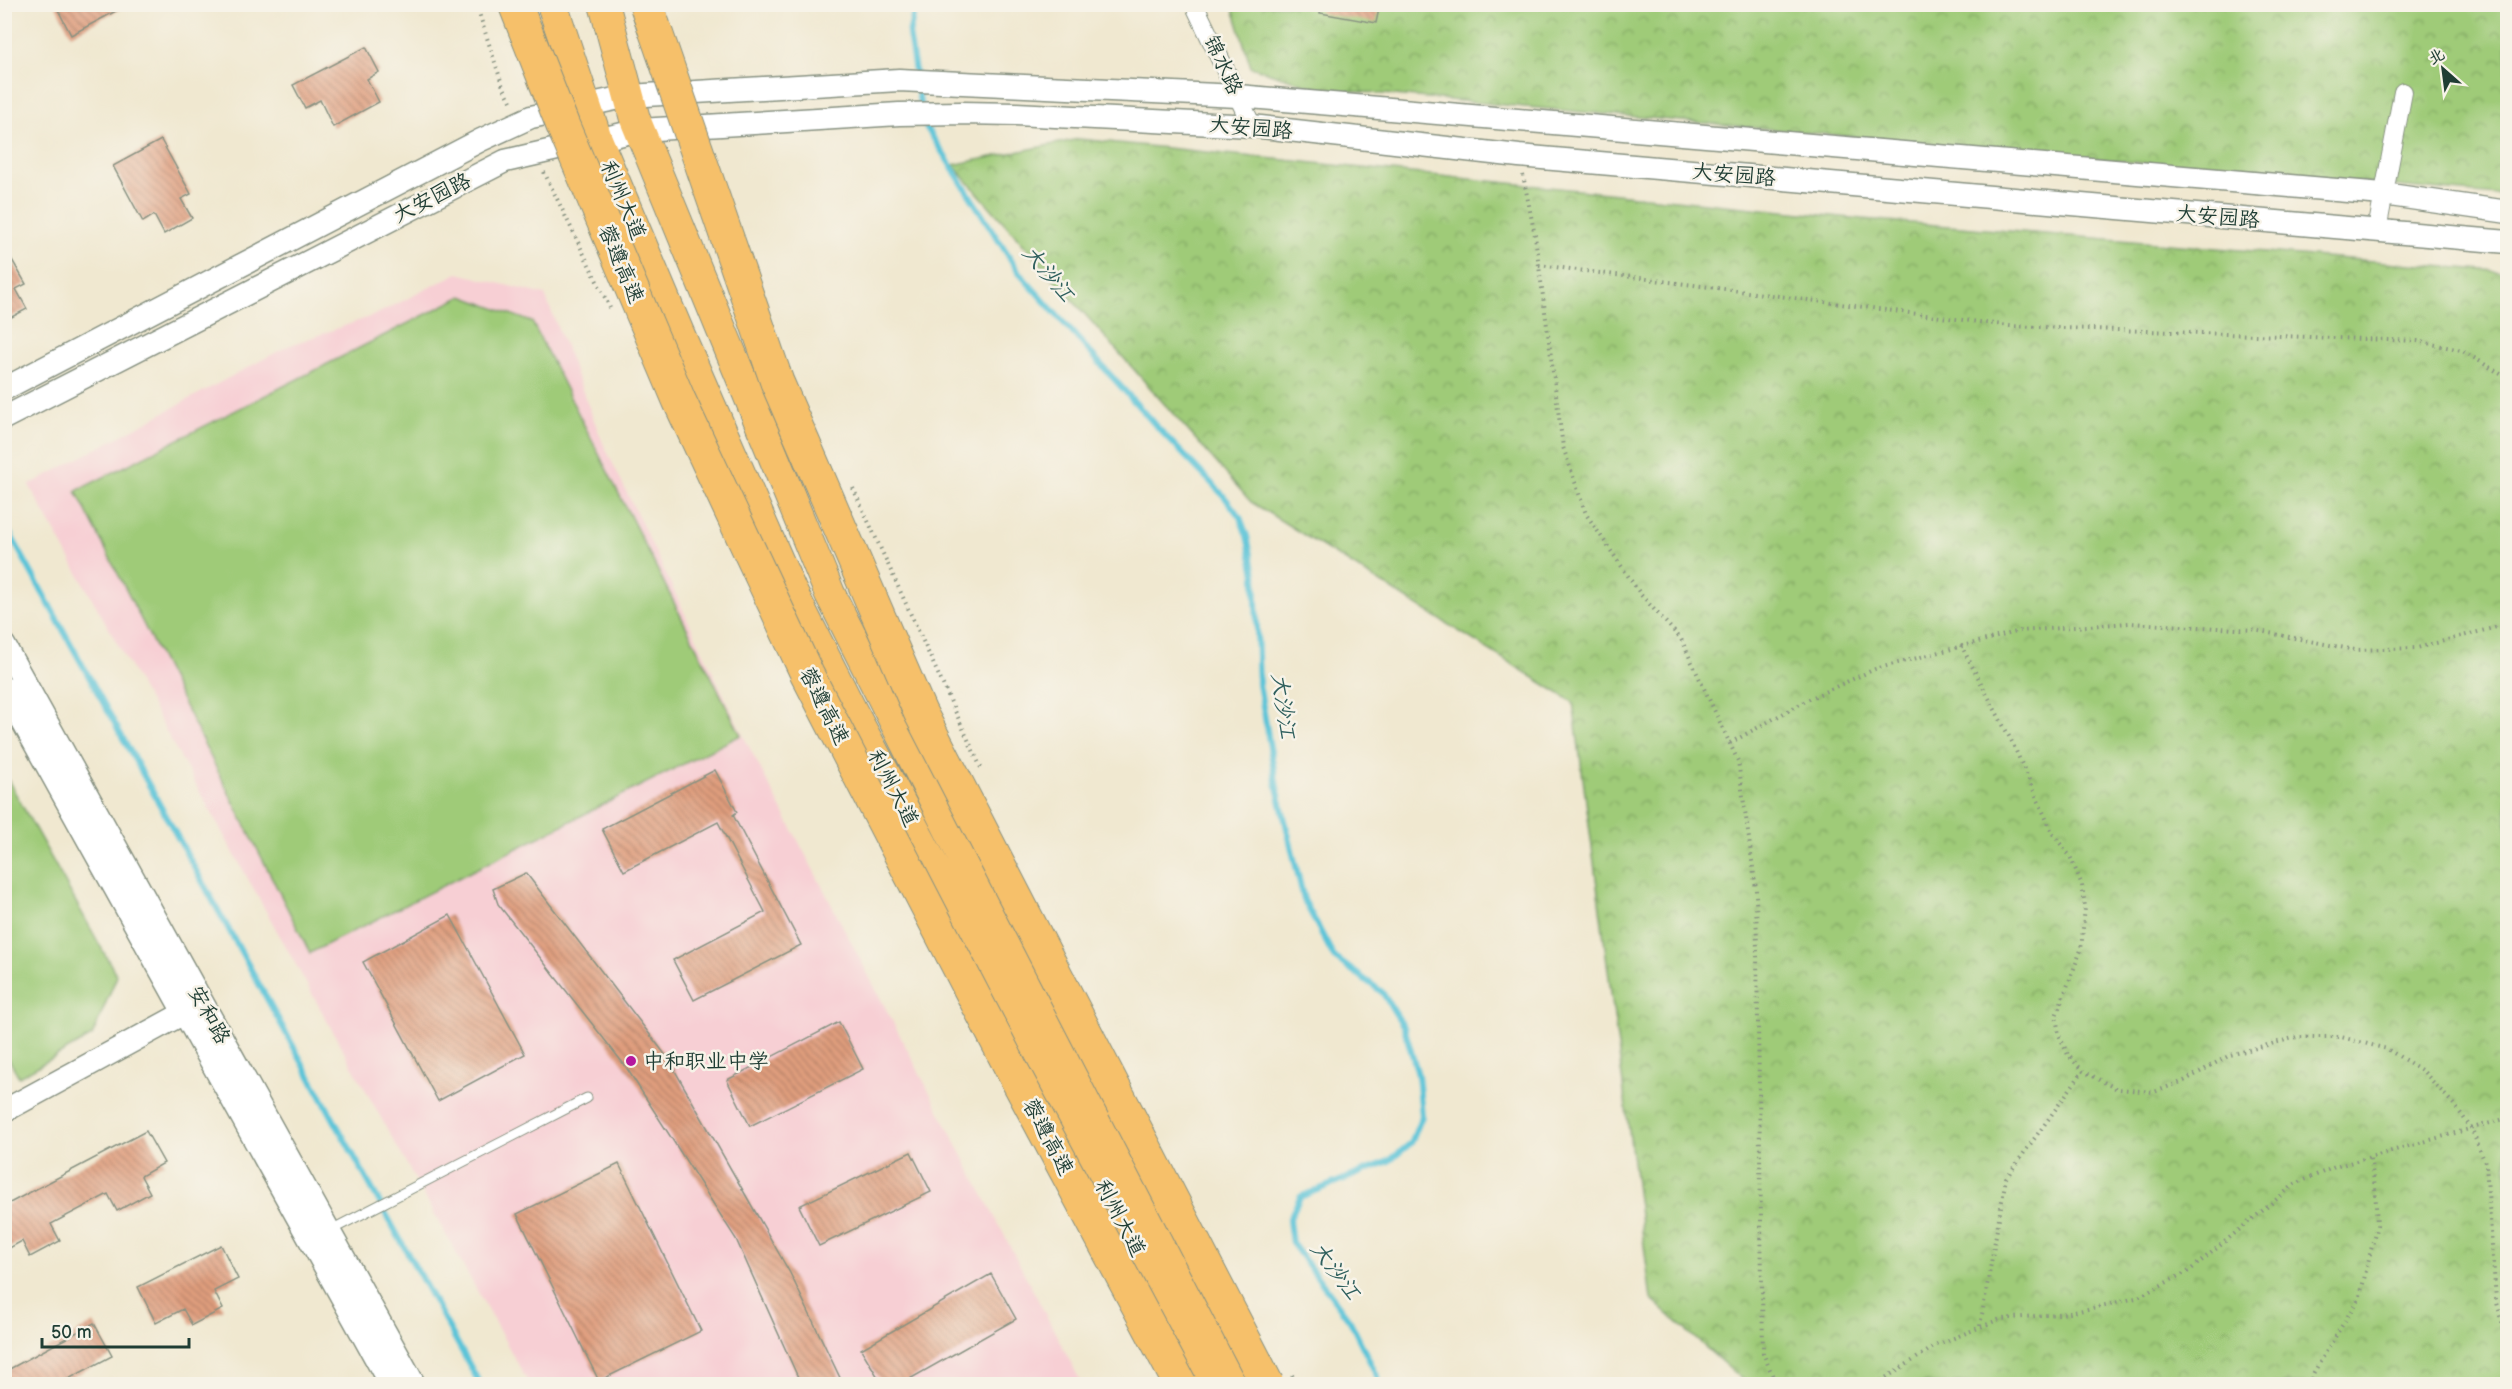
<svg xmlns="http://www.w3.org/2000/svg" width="2512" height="1389" font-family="'Balsamiq Sans','LXGW WenKai TC',sans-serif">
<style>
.built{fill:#f7cfd4}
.green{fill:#9fcb78;stroke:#5f8456;stroke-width:1.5}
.park{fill:url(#park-crowns);stroke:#5f8456;stroke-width:1.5}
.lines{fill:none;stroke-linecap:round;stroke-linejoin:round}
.stream{stroke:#5cc4d8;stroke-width:6}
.building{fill:url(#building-back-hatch)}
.service-casing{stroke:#889282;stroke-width:11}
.minor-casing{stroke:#889282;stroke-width:20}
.tertiary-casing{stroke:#889282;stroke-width:25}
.trunk-casing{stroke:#889282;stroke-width:32}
.path{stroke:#889282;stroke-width:4;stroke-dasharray:1.5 4.5;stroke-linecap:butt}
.service{stroke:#fff;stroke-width:9}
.minor{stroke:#fff;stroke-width:18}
.tertiary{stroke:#fff;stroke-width:22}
.trunk{stroke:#f6c06b;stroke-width:30}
.motorway-bridge-casing{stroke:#889282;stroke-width:35;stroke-linecap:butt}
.motorway-bridge{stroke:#f6c06b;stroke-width:33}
.poi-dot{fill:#b5179e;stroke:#f7f3e8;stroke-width:2}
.labels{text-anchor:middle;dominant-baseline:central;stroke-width:5;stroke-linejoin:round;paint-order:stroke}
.street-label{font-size:21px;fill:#1f3d34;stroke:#f7f3e8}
.poi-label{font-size:21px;fill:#1f3d34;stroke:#f7f3e8;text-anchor:start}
.water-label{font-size:22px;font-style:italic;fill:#2e5f5d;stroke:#f7f3e8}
</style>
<defs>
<pattern id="park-crowns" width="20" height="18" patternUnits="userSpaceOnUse" patternTransform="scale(1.5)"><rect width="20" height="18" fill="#9fcb78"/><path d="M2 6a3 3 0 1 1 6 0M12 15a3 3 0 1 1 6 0" fill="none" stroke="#81a663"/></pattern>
<pattern id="building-back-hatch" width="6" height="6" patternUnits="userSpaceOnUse" patternTransform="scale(1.5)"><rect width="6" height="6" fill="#df9d7d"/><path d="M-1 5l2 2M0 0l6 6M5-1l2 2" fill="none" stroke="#b48167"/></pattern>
</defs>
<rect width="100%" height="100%" fill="#f7f3e8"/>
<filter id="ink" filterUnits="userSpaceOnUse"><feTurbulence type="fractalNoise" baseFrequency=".0167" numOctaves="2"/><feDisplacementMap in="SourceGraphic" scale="12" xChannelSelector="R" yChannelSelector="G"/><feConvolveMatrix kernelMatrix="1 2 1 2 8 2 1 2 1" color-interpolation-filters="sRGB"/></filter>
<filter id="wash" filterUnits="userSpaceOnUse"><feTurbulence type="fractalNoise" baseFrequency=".008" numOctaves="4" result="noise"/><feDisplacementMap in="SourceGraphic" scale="24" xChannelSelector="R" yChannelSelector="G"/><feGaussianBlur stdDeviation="1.35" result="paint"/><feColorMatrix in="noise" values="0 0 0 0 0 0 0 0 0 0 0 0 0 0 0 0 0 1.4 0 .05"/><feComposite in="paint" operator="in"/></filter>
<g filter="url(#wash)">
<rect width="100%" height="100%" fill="#f0e8d0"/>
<path class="built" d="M458,273L545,295L603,443L744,737L1082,1384H529L29,485L288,346L375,315Z"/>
<path class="green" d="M462,296L532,322L741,735L310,953L76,491Z
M8,780L117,976L92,1036L19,1077L4,1051V782Z"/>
<path class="park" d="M1232,5H2507V196L1317,88L1251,67Z
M1079,139L1851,218L2507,272V1384H1747L1651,1299L1573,702L1251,502L953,165Z"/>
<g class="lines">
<path class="stream" d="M916,4L909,34L923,122L1020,274L1157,427L1223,495L1240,517L1247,536L1255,574L1259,684L1277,787L1304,900L1334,957L1382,992L1404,1027L1418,1075L1422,1116L1411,1143L1389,1161L1300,1197L1289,1220L1292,1243L1350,1321L1381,1384
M4,523L480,1384"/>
</g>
<g id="blocks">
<path class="building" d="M55,4H129L71,35Z
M1321,4H1380L1376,23L1320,13Z
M366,47L379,72L367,79L379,102L333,127L320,100L305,108L293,85Z
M161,140L191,194L181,199L192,218L164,234L154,215L143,222L113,166Z
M4,246L26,284L16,289L27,309L4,321Z
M715,770L737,812L733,815L801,945L694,1000L673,960L765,912L718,822L624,871L602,829Z
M526,873L667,1057L790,1273L843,1384H801L736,1239L626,1067L498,904L493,889Z
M450,915L525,1054L438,1101L363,962Z
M839,1022L863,1069L750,1126L727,1080Z
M146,1131L164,1163L141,1176L150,1193L117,1211L108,1194L51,1224L60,1241L30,1257L22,1241L4,1251V1206Z
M911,1152L931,1192L819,1246L799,1206Z
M619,1164L701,1331L599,1381L517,1214Z
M221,1245L238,1279L214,1291L223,1309L192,1325L183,1309L156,1323L138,1287Z
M991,1274L1016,1319L901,1384H882L861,1349Z
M94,1323L112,1356L59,1384H4V1372Z"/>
</g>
</g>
<g filter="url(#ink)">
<use href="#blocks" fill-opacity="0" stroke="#889282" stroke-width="1.5"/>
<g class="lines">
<defs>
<path id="service" d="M329,1231L587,1098"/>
<path id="minor" d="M1194,4L1252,126
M2377,230L2403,92"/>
<path id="tertiary" d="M4,389L481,140L531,117L629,96L899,80L1238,96L2383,194L2508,212
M4,418L505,161L640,130L899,114L961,113L1016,114L1252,126L1519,156L2508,242
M4,645L414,1384
M4,688L390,1384
M4,1111L195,1007"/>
<path id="trunk" d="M552,4L597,139L679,333L791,590L852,711L1142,1260L1211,1384
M604,4L635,119L830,594L1009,948L1205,1323L1241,1384"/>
</defs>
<use href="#service" class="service-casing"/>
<use href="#minor" class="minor-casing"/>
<use href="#tertiary" class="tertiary-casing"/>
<use href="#trunk" class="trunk-casing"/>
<path class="path" d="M476,4L502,84L513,105
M544,172L610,308
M1523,175L1535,236L1563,447L1586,514L1641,595L1681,639L1738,761L1756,889L1763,1353L1774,1379L1779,1384
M1539,265L2010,326L2417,341L2461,350L2504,376L2508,380
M853,488L982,770
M1961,645L2012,742L2053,834L2070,856L2082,885L2085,907L2081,950L2056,1016L2059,1035L2068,1055L2083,1071L2117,1089L2154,1092L2184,1081L2230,1055L2297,1037H2341L2387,1049L2423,1071L2456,1107L2471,1128L2486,1165L2496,1299L2508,1344
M1730,743L1811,698L1875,669L2020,631L2129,623L2254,630L2355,650L2417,648L2508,624
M1980,1326L2006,1178L2083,1071
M1292,1375L1298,1384
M1876,1384L1937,1345L2000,1319L2070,1313L2136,1298L2189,1271L2295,1184L2335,1167L2508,1118
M2309,1384L2314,1372L2360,1296L2377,1225L2375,1187L2370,1157"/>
<use href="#service" class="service"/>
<use href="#minor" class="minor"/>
<use href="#tertiary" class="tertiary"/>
<use href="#trunk" class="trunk"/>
<defs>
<path id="motorway-bridge" d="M515,4L563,126L679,400L807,674L1012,1070L1180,1384
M646,4L777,382L920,712L1267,1384"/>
</defs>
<use href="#motorway-bridge" class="motorway-bridge-casing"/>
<use href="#motorway-bridge" class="motorway-bridge"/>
</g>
</g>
<circle class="poi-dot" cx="631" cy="1061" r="6"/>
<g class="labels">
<g class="street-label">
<text transform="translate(1223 65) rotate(65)">锦水路</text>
<text transform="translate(1251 128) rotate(5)">大安园路</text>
<text transform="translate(1734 175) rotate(5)">大安园路</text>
<text transform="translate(432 198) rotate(-27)">大安园路</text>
<text transform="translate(623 200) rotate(67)">利州大道</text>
<text transform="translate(2218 217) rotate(5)">大安园路</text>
<text transform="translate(621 264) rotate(67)">蓉遵高速</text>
<text transform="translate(824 706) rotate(63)">蓉遵高速</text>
<text transform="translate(893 788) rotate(62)">利州大道</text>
<text transform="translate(209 1015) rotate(61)">安和路</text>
<text transform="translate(1048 1137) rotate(62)">蓉遵高速</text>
<text transform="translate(1120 1218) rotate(62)">利州大道</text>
</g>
<g class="poi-label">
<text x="643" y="1061">中和职业中学</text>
</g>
<g class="water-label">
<text transform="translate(1048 274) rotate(50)">大沙江</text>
<text transform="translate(1283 706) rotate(82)">大沙江</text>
<text transform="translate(1335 1271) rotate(53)">大沙江</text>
</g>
</g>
<rect width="2512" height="1389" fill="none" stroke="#f7f3e8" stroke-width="24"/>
<g transform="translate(2443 69) rotate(332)" stroke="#f7f3e8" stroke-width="4.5" paint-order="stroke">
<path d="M0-4.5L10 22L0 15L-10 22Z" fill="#1f3d34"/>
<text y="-9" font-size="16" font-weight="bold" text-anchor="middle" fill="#1f3d34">北</text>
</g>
<path d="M42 1338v9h147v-9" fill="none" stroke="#1f3d34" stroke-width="3"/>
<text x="51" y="1338" font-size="18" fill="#1f3d34" stroke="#f7f3e8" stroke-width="4.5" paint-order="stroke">50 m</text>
</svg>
